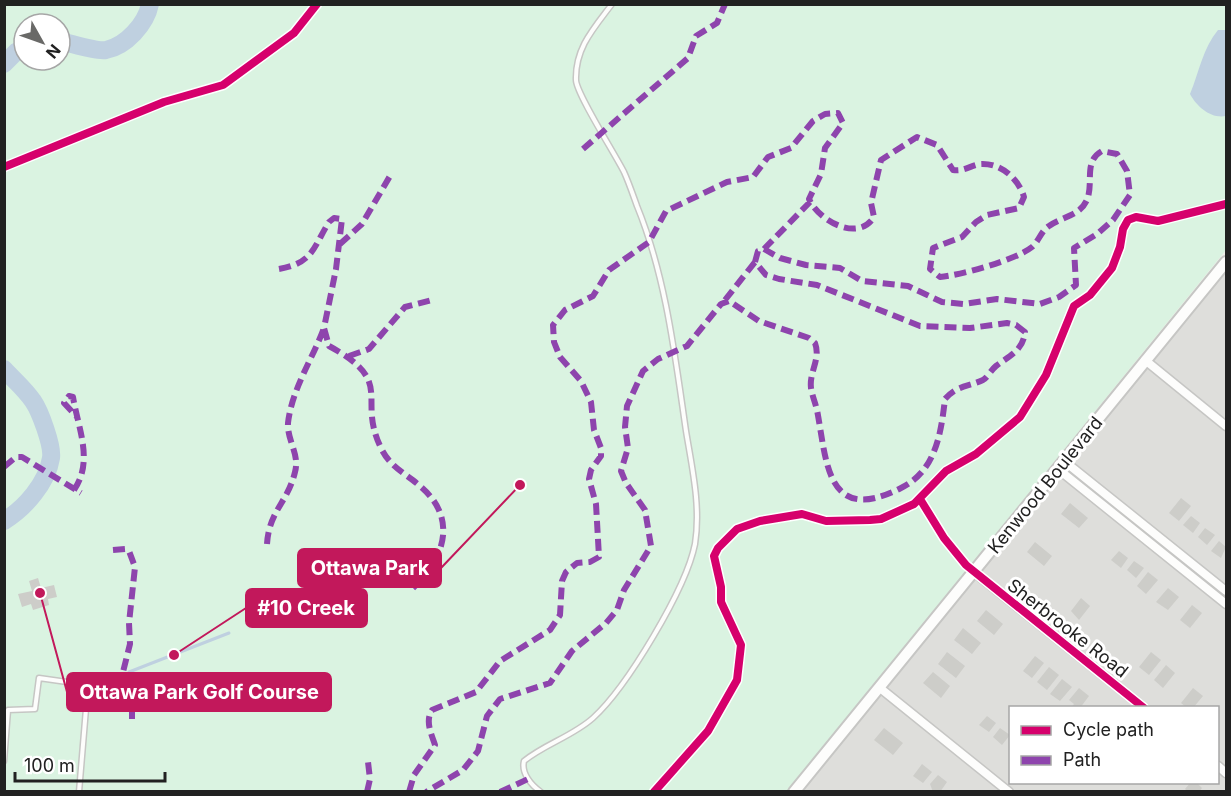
<svg xmlns="http://www.w3.org/2000/svg" width="1231" height="796" font-family="Inter,sans-serif">
<style>
.residential{fill:#dededb;fill-rule:evenodd}
.park{fill:#daf3e1;fill-rule:evenodd}
.water{fill:#bfd0e0}
.lines{fill:none;stroke-linecap:round;stroke-linejoin:round}
.stream{stroke:#bfd0e0;stroke-width:3}
.river{stroke:#bfd0e0;stroke-width:18}
.building{fill:#cdcdc9}
.service-casing{stroke:#c6c6c4;stroke-width:7}
.minor-casing{stroke:#c6c6c4;stroke-width:11}
.tertiary-casing{stroke:#c6c6c4;stroke-width:14}
.service{stroke:#fdfdfc;stroke-width:4}
.minor{stroke:#fdfdfc;stroke-width:8}
.tertiary{stroke:#fdfdfc;stroke-width:10}
.quiet{stroke:#8e44ad;stroke-width:6;stroke-dasharray:12 6;stroke-linecap:butt}
.cycleway-casing{stroke:#fff;stroke-width:11}
.cycleway{stroke:#d6006c;stroke-width:8}
.labels{text-anchor:middle;dominant-baseline:central;stroke-width:6;stroke-linejoin:round;paint-order:stroke}
.street-label{font-size:18px;fill:#212121;stroke:#fff}
.leader{fill:none;stroke:#c2185b;stroke-width:2}
.callout-dot{fill:#c2185b;stroke:#fff;stroke-width:2}
.callout{fill:#c2185b;stroke:#c2185b;stroke-width:2}
.callout-label{font-size:20px;text-anchor:middle;font-weight:bold;fill:#fff}
</style>
<rect width="100%" height="100%" fill="#efefea"/>
<path class="residential" d="M1226,271V791H803ZM1010,708H1218V782H1010Z"/>
<path class="park" d="M5,5H1226V250L787,791L5,792ZM24,24H60V60H24Z"/>
<path class="water" d="M1218,30H1226V116C1211,119 1197,107 1190,94C1199,72 1203,48 1218,30Z"/>
<g class="lines">
<path class="stream" d="M129,672L229,633"/>
<path class="river" d="M60,41C70,43 98,52 106,50C126,46 146,24 150,4
M4,64L16,52L24,49
M4,369C14,380 25,389 33,401C40,411 53,446 51,458C47,483 25,508 4,521"/>
</g>
<path class="building" d="M1181,498L1191,506L1179,521L1169,513Z
M1070,503L1088,518L1079,528L1061,514Z
M1191,516L1200,523L1193,533L1183,525Z
M1205,528L1215,535L1207,545L1198,537Z
M1219,541L1226,547L1221,558L1211,551Z
M1035,542L1052,556L1044,566L1027,552Z
M1119,551L1128,558L1121,568L1111,560Z
M1134,561L1144,568L1136,578L1127,570Z
M1148,572L1158,580L1146,594L1137,586Z
M38,578L41,588L54,585L57,597L48,599L49,605L33,610L31,604L22,607L18,594L32,591L29,581Z
M1168,588L1179,597L1168,610L1156,602Z
M1081,598L1090,606L1079,620L1071,611Z
M1192,605L1202,613L1190,628L1180,620Z
M986,610L1003,624L994,635L977,621Z
M963,628L981,643L972,654L954,640Z
M947,652L965,666L956,678L938,664Z
M1151,652L1161,660L1149,675L1139,667Z
M1035,656L1044,663L1032,678L1023,671Z
M1166,665L1175,673L1163,688L1154,680Z
M1049,667L1059,675L1047,690L1037,682Z
M933,672L950,686L941,698L923,683Z
M1062,679L1072,687L1060,701L1050,694Z
M1079,688L1089,696L1080,708H1071L1074,704L1069,700Z
M1193,688L1203,696L1193,708H1187L1181,703Z
M987,716L996,723L989,732L979,725Z
M884,728L903,743L893,755L874,740Z
M1000,728L1010,735L1002,745L993,737Z
M922,764L932,772L923,783L913,776Z
M938,775L947,782L940,792H933L930,784Z
M1191,782H1196L1202,788L1199,792H1188L1185,789Z"/>
<g class="lines">
<defs>
<path id="service" d="M4,761L8,710L35,709L39,678L88,685L79,792
M541,792C531,785 521,773 524,761C545,744 573,736 593,718C627,687 686,589 695,544C701,506 692,468 686,431C675,356 666,277 637,206C633,195 629,183 624,172C615,154 576,93 576,80C575,48 594,28 612,4"/>
<path id="minor" d="M1145,360L1226,426
M1064,461L1226,591
M1058,469L1226,604
M974,572L1144,708
M880,688L1009,792
M1218,766L1226,773"/>
<path id="tertiary" d="M794,792L1226,262"/>
</defs>
<use href="#service" class="service-casing"/>
<use href="#minor" class="minor-casing"/>
<use href="#tertiary" class="tertiary-casing"/>
<use href="#service" class="service"/>
<use href="#minor" class="minor"/>
<use href="#tertiary" class="tertiary"/>
<path class="quiet" d="M583,149L688,58L696,36L717,23L725,4
M340,244L362,224L390,176
M764,249L810,202
M279,269C313,263 313,248 329,222L334,218L342,219L336,269L324,328L329,346C397,383 356,397 381,448C390,467 405,473 420,486C458,518 445,558 413,588
M725,300L755,262
M349,356L369,349L405,307L432,300
M4,467L16,457H22L81,493
M74,490C94,461 78,428 73,397L69,396L64,403L78,418
M267,544C269,511 288,502 295,472C300,454 287,441 288,423C292,389 312,360 324,328
M113,550L125,549L129,551L135,567L129,623L130,644L123,672L132,699V719
M367,792L370,779L368,762
M409,792L414,775L435,745C431,733 425,721 432,710L476,692L500,661L550,630L560,615L562,581L566,572L577,563L590,562L599,557L596,504L589,479L591,470L601,456V448L594,430L591,402L581,381L560,357L554,342L553,325L565,310L593,296L609,270L649,242L666,211L727,182L753,177L768,157L791,148L813,121L825,114L838,113L843,123L825,148L821,174L809,199C818,220 858,243 874,217L871,203L881,160L917,137L937,145L953,170C964,172 971,165 981,164C1002,163 1019,180 1024,197L1019,208L987,215L976,222L962,237L933,248L930,269L940,277C961,275 1016,260 1032,247C1039,241 1041,231 1049,226C1063,216 1082,216 1088,197C1093,180 1084,161 1102,151L1117,154L1127,171L1130,195L1113,220L1097,234L1074,248L1076,285L1059,297L1040,304L997,299L964,304L942,302L908,286L862,281L840,268L806,265L780,258L764,249L758,251L755,262L766,275L779,279L817,285L920,326L970,328L1007,323L1016,325L1025,332C1023,351 1009,356 996,366C991,370 988,377 983,380C968,387 957,385 945,399C941,433 936,471 901,488C826,526 827,462 817,410C815,402 812,395 811,388C809,372 821,359 815,343L809,338L759,321L729,301L721,304L687,346L658,359L643,371L627,406L625,427L628,448L621,471L626,483L645,510L651,546L624,590L617,610L606,623L572,651L550,683L500,699L487,716L478,751L463,770L426,792
M500,792L528,779"/>
<defs>
<path id="cycleway" d="M4,167L164,102L223,85L294,33L317,4
M920,499L944,538L966,565L1144,708
M654,792L708,731L737,680L741,645L721,602V587L714,556L718,548L737,529L760,521L802,514L826,521L870,520L881,519L914,504L946,471L976,454L1020,417L1046,375L1074,306L1090,295L1112,268L1120,247L1123,229L1128,220L1136,217L1158,221L1226,204"/>
</defs>
<use href="#cycleway" class="cycleway-casing"/>
<use href="#cycleway" class="cycleway"/>
</g>
<g class="labels">
<g class="street-label">
<text transform="translate(1045 485) rotate(-51)">Kenwood Boulevard</text>
<text transform="translate(1068 628) rotate(38)">Sherbrooke Road</text>
</g>
</g>
<path class="leader" d="M520 485L441 568M174 655L246 608M40 593L67 692"/>
<g class="callout-dot">
<circle cx="520" cy="485" r="6"/>
<circle cx="174" cy="655" r="6"/>
<circle cx="40" cy="593" r="6"/>
</g>
<g class="callout">
<rect x="298" y="549" width="143" height="38" rx="6"/>
<rect x="246" y="589" width="121" height="38" rx="6"/>
<rect x="67" y="673" width="264" height="38" rx="6"/>
</g>
<g class="callout-label">
<text x="370" y="575">Ottawa Park</text>
<text x="306" y="615">#10 Creek</text>
<text x="199" y="699">Ottawa Park Golf Course</text>
</g>
<rect width="1231" height="796" fill="none" stroke="#212121" stroke-width="12"/>
<rect x="1009" y="706" width="210" height="78" fill="#ffffff" stroke="#a6a6a6" stroke-width="1.5"/>
<rect x="1021" y="726" width="30" height="9" fill="#d6006c" stroke="#a6a6a6" stroke-width="1.5"/>
<text x="1063" y="736" font-size="18" fill="#212121">Cycle path</text>
<rect x="1021" y="756" width="30" height="9" fill="#8e44ad" stroke="#a6a6a6" stroke-width="1.5"/>
<text x="1063" y="766" font-size="18" fill="#212121">Path</text>
<g transform="translate(42 42) rotate(130)"><circle r="28" fill="#ffffff" stroke="#a6a6a6" stroke-width="1.5"/>
<path d="M0-4.5L10 22L0 15L-10 22Z" fill="#696967"/>
<text y="-9" font-size="16" font-weight="bold" text-anchor="middle" fill="#212121">N</text>
</g>
<path d="M15 772v9h150v-9" fill="none" stroke="#212121" stroke-width="3"/>
<text x="24" y="772" font-size="18" fill="#212121" stroke="#ffffff" stroke-width="4.5" paint-order="stroke">100 m</text>
</svg>
